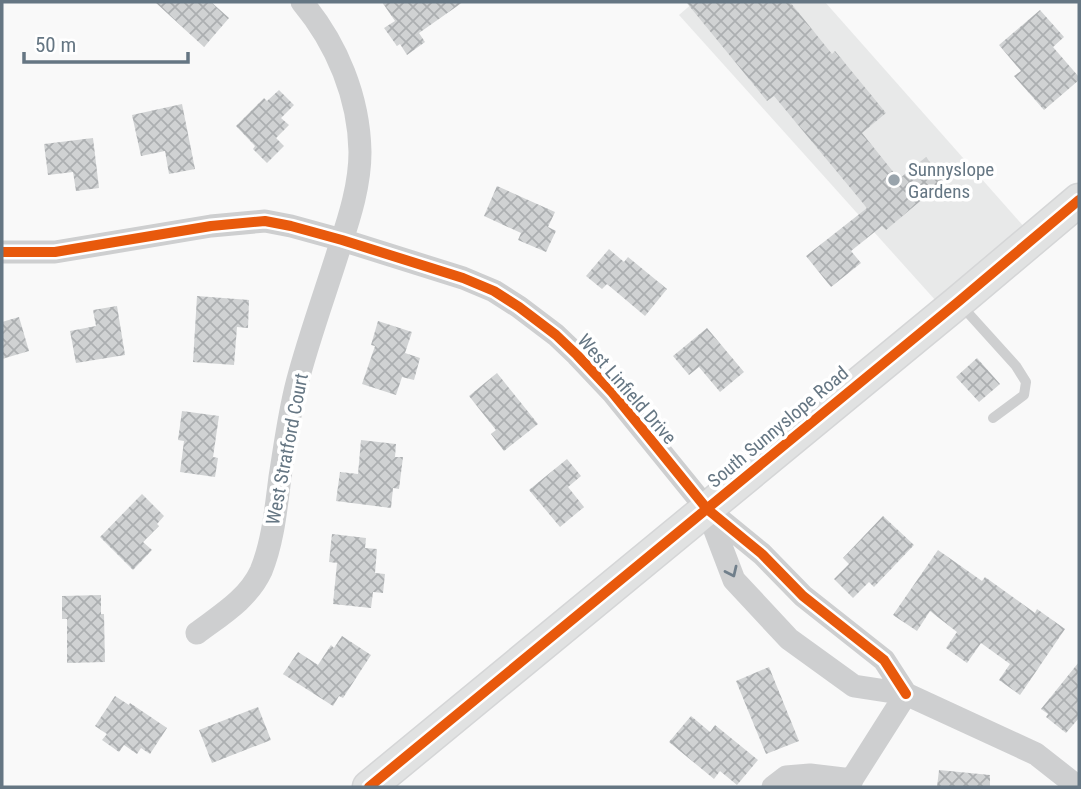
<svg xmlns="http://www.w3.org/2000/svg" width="1081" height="789" font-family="'Roboto Condensed',sans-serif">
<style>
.built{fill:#e8e9e9}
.building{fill:url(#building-cross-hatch)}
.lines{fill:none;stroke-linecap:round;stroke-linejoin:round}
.secondary-casing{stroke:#d5d6d7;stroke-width:35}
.lane{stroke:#cecfd0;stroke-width:10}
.street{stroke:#cecfd0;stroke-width:23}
.secondary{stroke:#e1e2e2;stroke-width:32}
.cycleway-casing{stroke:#fff;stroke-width:15}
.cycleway{stroke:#e8590c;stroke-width:10}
.oneway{stroke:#707f8b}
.poi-dot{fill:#99a4ac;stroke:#fff;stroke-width:2.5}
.labels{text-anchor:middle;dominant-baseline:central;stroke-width:7;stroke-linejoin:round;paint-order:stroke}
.poi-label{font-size:19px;fill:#657683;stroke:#fff;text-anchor:start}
.street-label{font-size:19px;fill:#657683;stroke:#fff}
</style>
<defs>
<pattern id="building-cross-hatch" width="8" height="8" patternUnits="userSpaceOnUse" patternTransform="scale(1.75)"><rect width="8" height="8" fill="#d0d2d3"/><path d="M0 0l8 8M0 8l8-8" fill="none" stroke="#acafb1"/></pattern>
</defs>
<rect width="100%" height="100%" fill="#f9f9f9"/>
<path class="built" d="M694,2H825L1034,238L945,311L679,15Z"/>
<path class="building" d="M155,2H211L229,18L204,47Z
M382,2H463L419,33L425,42L407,55L400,44L397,46L384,28L395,21Z
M686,2H790L832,54L835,51L886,113L862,133L899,179L926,157L944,181L886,230L882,226L851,251L861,263L831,287L806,256L867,208L774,96L767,101Z
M1040,10L1064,37L1053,47L1079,77V80L1044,110L1014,76L1021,71L999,45Z
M279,90L294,105L281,118L289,125L276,138L284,146L267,163L253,149L255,146L236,126L264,98L267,101Z
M182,104L195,169L169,174L165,151L141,156L132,115Z
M93,138L99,188L76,191L73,172L48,175L44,144Z
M497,186L555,212L548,227L556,231L546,252L518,240L521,233L484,216Z
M609,249L624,262L628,257L667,289L645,316L607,284L602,289L586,276Z
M197,296L249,300L248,328L237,327L234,365L193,362Z
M117,306L125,355L76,363L70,331L96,326L93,310Z
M19,317L29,351L2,359V322Z
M378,321L412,332L405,353L420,358L414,380L402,377L396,395L362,384L375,346L371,345Z
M707,328L744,372L720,392L699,367L689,375L673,356Z
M977,358L1000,384L979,402L956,377Z
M497,373L538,424L504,451L491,434L496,430L469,396Z
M182,411L219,416L213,457L218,458L215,477L180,472L184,441L178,440Z
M361,440L396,444L395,457H403L399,489L393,488L391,508L336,501L340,472L358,474Z
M567,459L581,476L568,487L584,507L560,527L529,490Z
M142,494L164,516L157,524L159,526L143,542L152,550L133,570L100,537Z
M883,516L914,545L874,587L869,582L853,598L834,579L849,564L843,558Z
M332,534L366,538L365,548L377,549L375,573L385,574L383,593L373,592L371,608L333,604L337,563L329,562Z
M938,550L982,581L985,577L1035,613L1037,609L1065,629L1020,695L999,680L1010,664L981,643L967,663L946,648L957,632L930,611L917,631L893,615Z
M101,595V614H104L105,662L67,663V619H62V596Z
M342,636L371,655L343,698L339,696L333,706L283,674L298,652L318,665L331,645L334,648Z
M1079,662V718L1066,733L1046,717L1048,714L1041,709Z
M769,667L799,741L766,754L736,681Z
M115,696L129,705L130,703L167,728L150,754L141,748L137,754L124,745L119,752L102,740L107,734L95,726Z
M258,707L271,740L212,763L199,730Z
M691,716L710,732L715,725L758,760L737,785L720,771L714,779L669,742Z
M939,770L990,775V787H937Z"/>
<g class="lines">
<defs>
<path id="secondary" d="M369,787L958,302L1079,200"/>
</defs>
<use href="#secondary" class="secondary-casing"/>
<path class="lane" d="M960,304L1016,366L1026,382L1024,395L993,418"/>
<path class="street" d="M2,252H55L211,226L265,221L291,226L342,240L463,278L494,291L519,307L556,335L577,355L612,392L707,509L762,554L803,596L884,660L906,694
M708,512L734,580L789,639L854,686L906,694L1036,754L1078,787
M197,633C221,615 248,599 261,571C273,542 276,508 280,477C285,446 289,414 297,383C309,337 326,291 340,246C350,216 360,184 360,152C359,97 337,44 302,2
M773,787L786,777L810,775L852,780
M847,787L906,694"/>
<use href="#secondary" class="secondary"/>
<defs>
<path id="cycleway" d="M2,252H55L211,226L265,221L291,226L342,240L463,278L494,291L519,307L556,335L577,355L612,392L707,509L762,554L803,596L884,660L906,694
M369,787L958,302L1079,200"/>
</defs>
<use href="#cycleway" class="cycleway-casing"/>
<use href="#cycleway" class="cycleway"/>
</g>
<defs><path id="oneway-chevron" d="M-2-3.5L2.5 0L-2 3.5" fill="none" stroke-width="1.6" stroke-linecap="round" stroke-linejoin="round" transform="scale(1.75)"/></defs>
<use class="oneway" href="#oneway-chevron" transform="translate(732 572) rotate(65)"/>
<circle class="poi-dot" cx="894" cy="180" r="7"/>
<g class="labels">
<g class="poi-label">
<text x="908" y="169">Sunnyslope<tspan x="908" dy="22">Gardens</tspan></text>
</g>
<g class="street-label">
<text transform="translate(627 389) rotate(49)">West Linfield Drive</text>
<text transform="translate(778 427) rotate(-40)">South Sunnyslope Road</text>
<text transform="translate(287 449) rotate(-79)">West Stratford Court</text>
</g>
</g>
<rect width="1081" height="789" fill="none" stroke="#657683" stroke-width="7"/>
<path d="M24 52v10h164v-10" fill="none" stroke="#657683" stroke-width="3.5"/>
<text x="35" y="52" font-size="21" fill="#657683" stroke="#ffffff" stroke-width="5" paint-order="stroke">50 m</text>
</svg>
